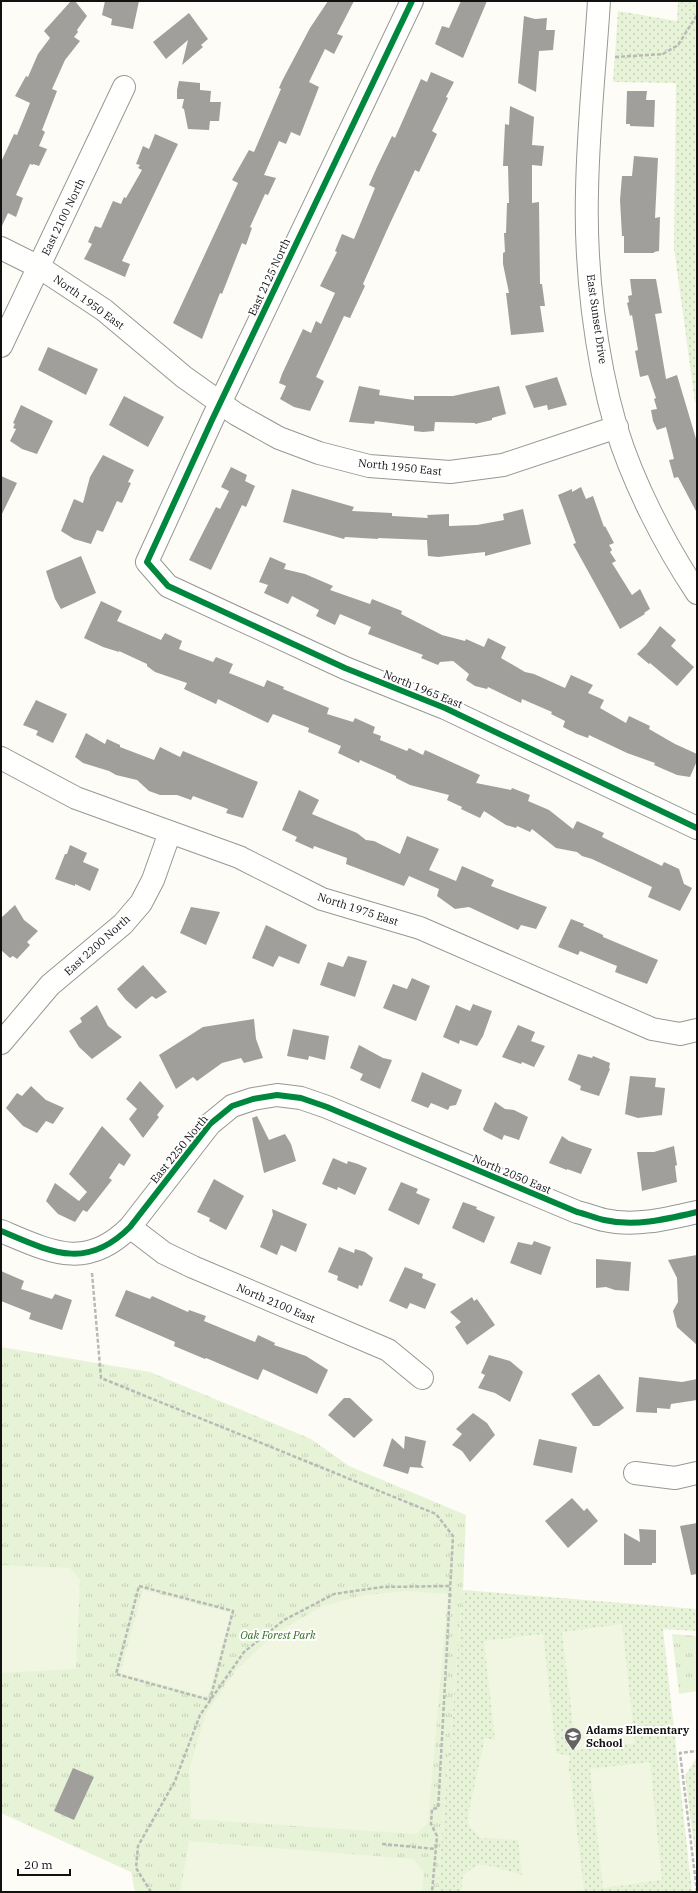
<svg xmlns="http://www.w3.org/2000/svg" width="698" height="1893" font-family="'IBM Plex Serif',serif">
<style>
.grass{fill:url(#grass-dots)}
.park{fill:url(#park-tufts)}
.pitch{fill:#f0f6e1}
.building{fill:#a19f9c}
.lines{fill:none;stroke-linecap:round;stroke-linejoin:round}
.minor-casing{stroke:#979795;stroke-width:24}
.path{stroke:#b9b9b8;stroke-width:2.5;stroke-dasharray:4 2;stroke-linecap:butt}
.minor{stroke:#fffffe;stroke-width:22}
.cycleway-casing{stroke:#fff;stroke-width:8}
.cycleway{stroke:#00873e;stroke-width:6}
.labels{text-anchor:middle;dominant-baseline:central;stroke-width:4;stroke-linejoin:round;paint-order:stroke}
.street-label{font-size:11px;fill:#111;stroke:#fff}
.park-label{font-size:11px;font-style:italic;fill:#2f6b1f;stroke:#fff}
.poi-label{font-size:11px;font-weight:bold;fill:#111;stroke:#fff;text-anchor:start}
</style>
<defs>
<pattern id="grass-dots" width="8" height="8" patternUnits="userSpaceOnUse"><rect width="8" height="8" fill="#e7f3d7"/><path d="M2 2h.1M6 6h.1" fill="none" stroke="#c5cfb8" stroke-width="1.8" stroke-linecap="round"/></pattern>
<pattern id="park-tufts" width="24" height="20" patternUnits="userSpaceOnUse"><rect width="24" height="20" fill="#e7f3d7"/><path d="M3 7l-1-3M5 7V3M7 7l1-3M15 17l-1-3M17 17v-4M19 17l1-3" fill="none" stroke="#c5cfb8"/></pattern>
</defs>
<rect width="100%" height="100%" fill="#fdfcf7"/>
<path class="grass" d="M678,1H697V405L695,402L674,248L676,83L613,82L618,11L677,21Z
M463,1590L697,1609V1631L663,1629L692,1892H437Z
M697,1757V1866L685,1776Z"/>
<path class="park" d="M1,1347L150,1372L311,1439L349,1466L466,1515L463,1590L437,1892H135L131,1872L1,1813Z
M672,1634L697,1636V1691L679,1694Z"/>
<path class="pitch" d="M1,1565L70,1568L80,1580L76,1669L1,1673Z
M143,1590L231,1613L208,1697L120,1673Z
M408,1591L448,1594L428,1823L416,1834L191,1819L189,1769L206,1713L237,1669L277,1632L323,1606L365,1595Z
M622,1624L635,1743L576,1750L562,1632Z
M543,1634L556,1752L555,1753L570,1756L568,1772H570L584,1890L568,1892H461L463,1875L478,1864L491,1866L522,1875L518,1840L480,1838L468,1824L469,1810L485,1738L495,1740L484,1641Z
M650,1762L662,1880L603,1888L590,1769Z
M189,1841L413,1859L424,1872L422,1892H180Z"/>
<path class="building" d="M71,1H75L87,16L77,30L78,32L74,37L80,41L65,60L52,89L57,91L42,130L45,132L39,146L47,149L39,166L33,164V165L30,164L16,195L23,198L16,217L8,213L1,228V162L14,134L17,135L30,103L15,96L26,76L28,77L38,54L50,38L44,31Z
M105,1H139L133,29L111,25L112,19L102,15Z
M328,1H354L337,34L343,36L334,54L325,49L309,82L319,87L300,136L291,132L286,144L279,141L264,175L276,178L268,195L265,194L250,227L252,228L246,245L242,243L222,294L220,293L202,339L173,323L238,183L232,180L249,150L254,152L281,89L279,88L282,81L310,28Z
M461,1H487L463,58L435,44L442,26L449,28Z
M189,13L208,39L201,45L203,47L182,65L188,40L166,59L153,42Z
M524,16L535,19L547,18L546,30H555L553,50L539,51L536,92L518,83Z
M431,72L454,82L446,97L448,98L432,131L437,134L419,172L415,170L387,230L363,284L365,286L350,318L344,316L316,377L324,381L310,411L294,407L280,399L286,386L279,383L282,374L303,329L311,333L316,321L321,324L335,293L320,286L337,252L335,251L342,234L354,239L375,188L369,185L377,167L392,136L395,138L421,79L427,82Z
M179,81L200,83V90L211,91L210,102H221L219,121H210L209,130L188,129L184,109L182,108L184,99H177V90Z
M627,91H647L646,100H655L654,127L630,126V124H626Z
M510,106L534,117L532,145L544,146L542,166L532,165V203L539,202L540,284H542L545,306H540L544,332L511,335L506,293H509L503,264V253L505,252L504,233H506L507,203H509L508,166H503L505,124L509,125Z
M155,134L178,144L122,261L130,264L125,277L84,259L92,244L88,242L95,226L101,228L113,201L121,204L124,197L126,198L142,170L138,168L140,165L136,164L143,146L149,149Z
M634,156L658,158L655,218L660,217L659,251L654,252V253H624V236H622L620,200L622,176H632Z
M630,279H656L662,313L655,314L666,379L677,375L697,442V513L678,477L674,478L669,460L674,459L666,427L657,430L653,421L651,410L657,409L654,399L656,398L648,375L640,377L635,351L638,350L632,315L630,316L627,303L629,302L628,296L632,295Z
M48,347L98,369L86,395L38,370Z
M557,377L567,405L548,410L547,405L534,408L525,386Z
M359,386L380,390L379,395L414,400V396H453L499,386L506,414L492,418V420L475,424V423L435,422L434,431L423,432L414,431V426L375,421L374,424L349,422Z
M124,396L164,417L148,447L109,425Z
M21,405L53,421L37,454L22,449L10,441L16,429L13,428L15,424L13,423Z
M103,455L134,470L128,482L131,483L122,503L117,501L103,532L97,530L91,544L74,539L61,531L74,499L83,503L90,477Z
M231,467L247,475L245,481L255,486L246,507L242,505L211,570L189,560L216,507L220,509L229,491L221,487Z
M1,476L17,483L1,516Z
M581,487L586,499L593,496L604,527L605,526L614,543L609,545L612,550L610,552L616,561L612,563L632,595L640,589L650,609L644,613L645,614L620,629L573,544L576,543L558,495L572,489V492Z
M292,489L354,507L352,511L392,513V516L428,518L427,515L449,514V526L477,525L504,520L503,514L523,509L531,544L485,556V552L438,557L428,556L427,540L378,538V539L345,537L344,539L283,522Z
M81,556L96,593L61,609L55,599L46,571Z
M270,557L286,564L284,569L305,574L333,586L330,590L370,604L372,599L402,611L401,614L442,635L465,641L466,639L484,647L488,638L506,647L501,658L525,672L534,674L565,688L571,675L593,685L588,693L604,700L600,708L626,723L629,716L650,726L649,729L675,744L697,754V761L690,777L677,775L654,765L655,763L627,753L589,735L588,738L577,734L563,727L565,721L551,714L552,712L522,699L521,703L488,687L487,689L475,686L466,680L469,674L453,661L440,662L438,665L421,658L423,655L368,634L371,627L340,614L335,625L316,616L319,610L292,596L288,604L264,593L268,585L259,582Z
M101,601L122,611L117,621L161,640L165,633L182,641L179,649L213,662L216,657L233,664L229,673L264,687L267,680L284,687L283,689L329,708L327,714L353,722L355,718L375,727L373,733L381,736L380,740L407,751L409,748L423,755L425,750L480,775L476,783L511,790L512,788L530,795L528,801L549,810L573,829L577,821L604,833L602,837L662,866L664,862L679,869L684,884L692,888L680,911L648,897L652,887L592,859L582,856L577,852L556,848L532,829L530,832L517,826L516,828L506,825L484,811L480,818L461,809L462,807L447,800L449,795L410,785L396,778V776L360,760L359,763L338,753L341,746L308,732L309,728L273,714L268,723L218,699L216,704L184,689L187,683L155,672L147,666V664L119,651V652L103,647L84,638Z
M660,626L676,640L671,646L694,667L677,686L650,663L649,664L637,654L646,645Z
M36,700L67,714L53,743L36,735L38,731L23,725Z
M86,733L105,744L107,739L120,745V747L154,760L160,747L180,757L183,751L258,782L243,818L226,813L228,809L193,796L191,800L177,795H160L149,791L137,780L116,775L109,771L83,763L75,757Z
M299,790L319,800L312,814L357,833L366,840L374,841L400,854L407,836L439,849L429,870L456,881L462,866L494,880L491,886L547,907L536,929L521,925L518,930L469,907L455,909L437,896L439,889L409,876L404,886L346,864L347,858L314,846L313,849L295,841L297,837L282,830Z
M70,845L87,853L83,862L99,869L90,891L75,884V886L55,879L65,854H67Z
M15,905L24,920L38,931L27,942L30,945L17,959L13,956L10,958L1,950V918Z
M191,907L220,912L206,945L180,933Z
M571,919L584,924L583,926L603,935V937L658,960L647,984L615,972L617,966L580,951L578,955L558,947Z
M266,925L307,945L299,964L279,956L273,967L252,958Z
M348,956L367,961L355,997L320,985L328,962L343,967Z
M143,965L167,992L156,999L152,996L136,1009L126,1000L117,989Z
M412,978L430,986L416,1021L383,1008L393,984L407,989Z
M473,1004L492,1011L483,1036L477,1046L460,1040L459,1044L443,1037L456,1005L470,1011Z
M97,1005L108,1026L122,1037L92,1059L79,1047L69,1031L82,1022L80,1018Z
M254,1019L256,1039L263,1058L244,1063L241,1058L222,1063L197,1081L193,1077L176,1089L159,1055L203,1027Z
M518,1025L535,1032L531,1041L545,1046L534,1067L522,1062L521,1064L502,1057Z
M293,1029L329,1036L325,1060L309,1056L308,1060L287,1056Z
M359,1045L383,1058L392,1060L380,1089L360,1080L363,1074L350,1068Z
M578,1054L592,1058L593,1056L610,1063L609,1068L610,1069L599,1096L580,1090L581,1086L568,1080Z
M422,1072L462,1090L456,1105L450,1106L448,1110L431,1103L428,1108L411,1101Z
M630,1076L656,1078L655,1087L665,1088L662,1115L638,1118L625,1114Z
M140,1081L164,1106L157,1115L159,1117L143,1138L129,1119L137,1109L126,1099Z
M31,1086L46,1100L64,1108L53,1124L46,1121L37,1133L23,1126L6,1108L17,1093L22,1096Z
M495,1102L505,1109L514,1110L528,1117L519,1140L504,1135L502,1140L484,1131L483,1129Z
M257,1116L269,1140L285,1134L291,1144L296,1161L264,1173L252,1118Z
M102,1126L131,1155L124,1166L119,1163L109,1178L112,1180L87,1212L83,1210L75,1222L58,1214L46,1201L55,1183L79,1201L87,1192L69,1174Z
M562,1136L569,1141L592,1149L581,1174L567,1169V1170L549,1163Z
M674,1146L677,1165L675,1166L677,1182L642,1191L637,1152H654Z
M333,1158L347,1164L348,1161L358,1164L367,1168L355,1195L338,1187L337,1190L322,1184Z
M214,1179L244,1196L226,1230L209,1221L210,1218L197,1212Z
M401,1182L418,1189L416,1193L430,1199L419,1225L388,1210Z
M463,1202L477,1207L476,1209L495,1217L484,1243L452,1228Z
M272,1209L307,1224L296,1252L281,1245L277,1255L260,1247L273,1215Z
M534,1241L551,1247L541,1275L510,1263L518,1242L532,1245Z
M339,1247L354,1253L355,1249L365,1252L373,1258L362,1286L359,1285L358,1289L337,1280L338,1276L328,1272Z
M697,1255V1345L677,1327L673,1311L678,1302L677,1278L668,1260Z
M596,1259L631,1262L629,1291L615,1290L606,1287L596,1288Z
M405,1267L423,1274L422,1278L436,1284L425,1309L410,1303L407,1309L389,1301Z
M1,1271L24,1281L21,1289L52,1299L55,1294L72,1300L62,1330L29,1319L31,1313L1,1301Z
M126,1290L150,1299L152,1296L188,1312L189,1310L206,1316L204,1321L255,1342L258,1335L275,1343L274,1345L306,1356L328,1370L317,1394L263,1369L258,1380L206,1358L205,1359L174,1346L175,1342L115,1316Z
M472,1297L474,1301L477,1299L495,1325L467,1345L455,1327L461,1322L450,1312Z
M489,1355L510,1361L523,1372L510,1402L495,1393L478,1388L485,1375L481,1373Z
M599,1374L624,1408L599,1426H593L571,1394Z
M639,1377L682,1382L697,1379V1400L671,1404L670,1409L657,1408V1413L636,1412Z
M344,1398H350L373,1420L354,1438L328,1415Z
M473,1413L487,1423L495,1435L470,1462L462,1451L452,1445L462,1434L456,1429Z
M405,1436L426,1441L421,1465L424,1468L410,1467L408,1474L383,1466L392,1438L404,1449Z
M539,1439L577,1447L572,1473L533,1465Z
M572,1498L584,1511L587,1508L598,1521L568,1548L545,1521Z
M697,1523V1574L691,1575L680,1526Z
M639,1529L656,1530V1563H652V1565H624V1533L640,1542Z
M73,1768L94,1777L74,1820L54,1811Z"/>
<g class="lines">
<defs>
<path id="minor" d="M412,1L212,420L147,562L168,586L345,668L445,708L697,828
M599,1C595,64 588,128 587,192C585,267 595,355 616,427C633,483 665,545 697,593
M1,248L39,267L104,310L184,377L236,414L279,438L319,453L369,466L450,472L503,465L617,427
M1,346L124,87
M1,758L76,798L239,857L322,899L420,928L652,1029L680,1034L697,1030
M1,1043L50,985L123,924L141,903L153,880L170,832
M130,1227L164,1253L193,1267L388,1350L422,1378
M1,1231C51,1252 86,1271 130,1227L210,1124L232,1106L253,1099L277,1095L301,1098L327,1107L577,1212C586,1214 595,1218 604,1220C635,1227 667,1219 697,1212
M635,1473L675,1478L697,1473"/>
</defs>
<use href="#minor" class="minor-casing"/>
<path class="path" d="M615,57L663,54L678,45L697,15
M92,1273L101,1378L436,1514L453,1536L439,1793L438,1808L432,1809L431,1824L437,1836L432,1892
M139,1586L233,1611L210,1700L116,1674Z
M382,1844L436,1849
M151,1892L136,1868L138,1846L175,1781L200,1715L244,1652L284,1620L334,1594L382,1587L450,1586
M697,1892L680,1753L697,1751"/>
<use href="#minor" class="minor"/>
<defs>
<path id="cycleway" d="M412,1L212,420L147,562L168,586L345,668L445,708L697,828
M1,1231C51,1252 86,1271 130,1227L210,1124L232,1106L253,1099L277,1095L301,1098L327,1107L577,1212C586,1214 595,1218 604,1220C635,1227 667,1219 697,1212"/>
</defs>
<use href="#cycleway" class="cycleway-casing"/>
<use href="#cycleway" class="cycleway"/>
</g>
<defs>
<symbol id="school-pin" viewBox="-11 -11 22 30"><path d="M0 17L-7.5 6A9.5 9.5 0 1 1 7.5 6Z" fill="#646362" stroke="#fff"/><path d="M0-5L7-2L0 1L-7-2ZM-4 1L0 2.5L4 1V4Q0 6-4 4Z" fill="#fff"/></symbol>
</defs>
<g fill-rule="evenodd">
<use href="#school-pin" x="563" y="1726" width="20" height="27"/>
</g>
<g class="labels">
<g class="street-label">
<text transform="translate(63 217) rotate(-64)">East 2100 North</text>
<text transform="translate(269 277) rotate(-65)">East 2125 North</text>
<text transform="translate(89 302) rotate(36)">North 1950 East</text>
<text transform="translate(597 319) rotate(82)">East Sunset Drive</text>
<text transform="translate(400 467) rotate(6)">North 1950 East</text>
<text transform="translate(423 689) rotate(22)">North 1965 East</text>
<text transform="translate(358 909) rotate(18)">North 1975 East</text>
<text transform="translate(97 945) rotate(-42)">East 2200 North</text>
<text transform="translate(179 1149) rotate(-51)">East 2250 North</text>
<text transform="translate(512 1174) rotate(23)">North 2050 East</text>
<text transform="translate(276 1303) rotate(23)">North 2100 East</text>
</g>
<g class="park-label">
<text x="278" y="1635">Oak Forest Park</text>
</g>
<g class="poi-label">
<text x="586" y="1730">Adams Elementary<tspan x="586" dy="13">School</tspan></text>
</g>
</g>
<rect width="698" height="1893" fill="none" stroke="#111111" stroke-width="4"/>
<path d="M18 1869v6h52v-6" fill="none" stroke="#111111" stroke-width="2"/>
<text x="24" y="1869" font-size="12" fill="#111111" stroke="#ffffff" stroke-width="3" paint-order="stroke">20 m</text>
</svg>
